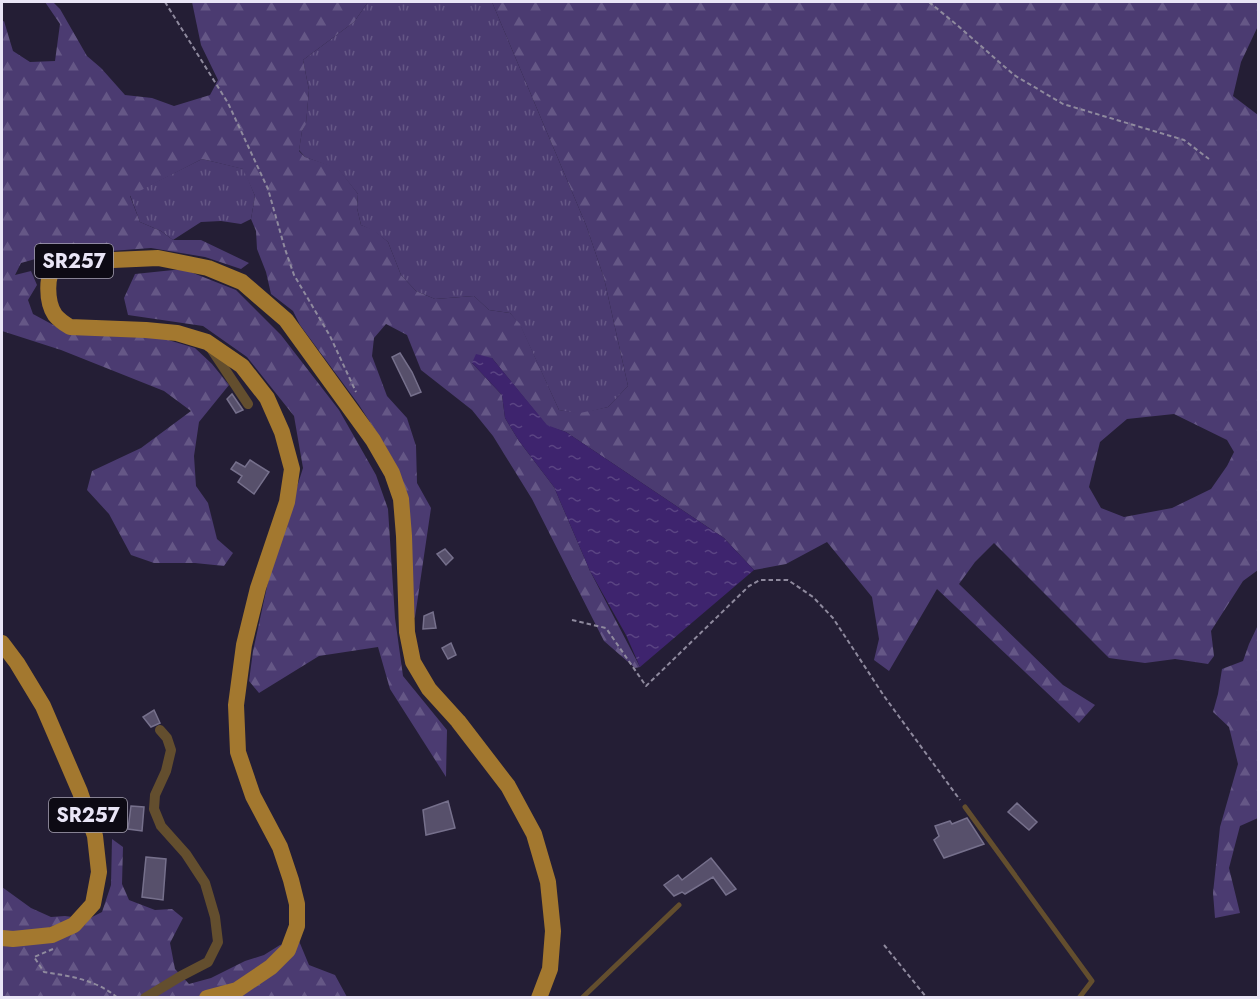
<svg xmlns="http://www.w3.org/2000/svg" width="1260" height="999" font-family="Jost,sans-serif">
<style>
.grass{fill:url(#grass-tufts)}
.forest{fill:url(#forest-firs);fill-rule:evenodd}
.water{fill:url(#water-ripples)}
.building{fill:#57506b;stroke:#76708c;stroke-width:1.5}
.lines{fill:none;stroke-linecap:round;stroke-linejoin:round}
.path{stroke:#8f8a9e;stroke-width:2;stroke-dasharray:4.5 3;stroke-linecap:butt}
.lane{stroke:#634e2e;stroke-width:5}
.street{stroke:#634e2e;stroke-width:10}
.primary{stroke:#a3782f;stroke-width:16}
.labels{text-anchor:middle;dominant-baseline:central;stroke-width:4.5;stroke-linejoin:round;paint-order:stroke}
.shield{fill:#0d0a14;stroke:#a7a3b2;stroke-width:1.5}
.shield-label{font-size:20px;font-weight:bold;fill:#e9e5f6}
</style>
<defs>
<pattern id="grass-tufts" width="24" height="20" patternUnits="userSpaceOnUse" patternTransform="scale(1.5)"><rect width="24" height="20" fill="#4b3b71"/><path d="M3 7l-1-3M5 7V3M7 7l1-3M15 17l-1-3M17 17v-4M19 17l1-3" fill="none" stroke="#655786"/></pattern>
<pattern id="forest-firs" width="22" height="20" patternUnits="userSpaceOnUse" patternTransform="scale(1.5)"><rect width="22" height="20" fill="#4b3b71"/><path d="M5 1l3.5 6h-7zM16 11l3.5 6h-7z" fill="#655786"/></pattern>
<pattern id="water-ripples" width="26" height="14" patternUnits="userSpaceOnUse" patternTransform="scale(1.5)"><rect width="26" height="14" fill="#3e246e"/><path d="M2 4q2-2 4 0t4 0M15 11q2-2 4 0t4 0" fill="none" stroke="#5a4483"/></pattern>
</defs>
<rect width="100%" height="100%" fill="#241e35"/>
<path class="grass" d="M368,2H492L586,225L604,278L628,386L608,407L580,414L559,410L520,325L510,313L489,310L474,296L435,299L416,291L401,275L388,242L374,231L361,225L357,208L358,194L338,169L305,157L299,150L302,131L306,123L309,90L303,60L354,22Z
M202,159L244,169L255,196L251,219L241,224L221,221L201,222L173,240L161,231L140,222L130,195Z"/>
<path class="forest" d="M45,2H53L60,9L87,56L101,68L125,95L152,98L174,106L210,95L218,80L201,45L192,2H368L354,22L303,60L309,90L306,124L302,131L299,151L305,157L338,168L358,194L357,208L361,225L374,230L388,242L401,275L416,291L435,299L474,296L489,310L510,313L520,324L559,410L580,413L608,407L628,386L604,278L586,225L492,2H1258V26L1241,62L1233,96L1258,115V570L1243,581L1211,631L1214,656L1208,664L1175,659L1145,663L1109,658L994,543L975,562L959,584L1063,685L1095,705L1079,723L937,589L889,671L874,660L879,639L872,597L827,542L786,564L754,570L724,538L566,432L547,426L492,358L472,363L502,395L505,418L519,441L554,487L590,571L640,667L635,668L604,641L532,499L493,436L472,410L421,370L407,335L386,324L374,338L372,356L387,396L407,418L416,446L417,483L431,508L415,617L411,622L386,447L359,405L300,325L293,311L271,294L266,272L257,249L256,231L251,219L255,196L243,169L202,159L130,196L140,222L161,231L173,240H201L249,263L241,269L205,257L151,248L111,251L53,260L39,258L21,263L15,275L31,271L37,285L28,300L33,314L70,334L155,336L195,348L212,364L229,385L199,422L194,456L196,486L208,503L217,539L233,553L224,566L195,563H154L131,555L109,514L87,490L92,471L141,448L191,411L164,391L61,350L2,331V22L4,21L13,51L30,62L55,61L60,24ZM1174,414L1227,440L1234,452L1227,466L1211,489L1172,508L1124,517L1101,508L1089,487L1100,442L1127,419Z
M183,269L236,290L281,335L339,410L376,475L388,509L395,618L403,676L447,730L446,777L390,689L378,647L319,656L259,693L249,681L253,651L271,568L303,468L294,416L247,357L203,326L128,315L124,298L135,274Z
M1258,625V818L1240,826L1229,868L1240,913L1215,918L1213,893L1220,827L1238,764L1229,727L1213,712L1218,694L1222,669L1243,661L1249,644Z
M112,839L123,847L122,884L129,900L155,910L172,909L183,918L170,943L175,969L189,984L211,978L245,961L264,955L280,945L299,941L309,965L335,975L347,997H2V887L31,908L51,917L65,916L88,919L102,912L111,885Z"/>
<path class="water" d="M476,354L492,358L547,425L566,432L724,538L754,570L640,667L626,635L590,571L554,487L519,441L505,418L502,395L472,363Z"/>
<path class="building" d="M400,353L412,372L421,392L411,396L392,357Z
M232,394L243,410L236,413L227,399Z
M250,460L269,472L254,494L238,482L242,476L231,469L236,462L245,467Z
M445,549L453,558L446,565L437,554Z
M433,612L436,628L423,629L424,616Z
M451,643L456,655L448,659L442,648Z
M154,710L160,723L151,727L143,717Z
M448,801L455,828L426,835L423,810Z
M1017,803L1037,822L1029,830L1008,812Z
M131,806L144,807L142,831L128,829Z
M967,818L984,844L944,858L934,840L939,836L935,826L950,821L952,824Z
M146,857L166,859L163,900L142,897Z
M711,858L736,889L726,895L713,877L685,894L682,892L674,896L664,885L678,875L682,880Z"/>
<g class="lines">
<path class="path" d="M165,2L228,103L268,189L285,249L294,275L330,336L356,392
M929,2L957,25L1014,75L1063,104L1184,140L1209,159
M572,620L606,628L646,686L749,586L760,580H788L813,597L833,618L884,696L960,800
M884,945L927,998
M53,949L34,957L44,972C70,976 97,980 118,998"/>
<path class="lane" d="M965,807L1092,981L1079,998
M582,998L679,905"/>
<path class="street" d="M212,350L248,404
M145,998L181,976L208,962L218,942L215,917L205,883L186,854L161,826L154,809L155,795L166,771L171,750L167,738L160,730"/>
<path class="primary" d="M2,643L17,663L43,706L80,792L95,836L99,872L93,904L74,925L52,935L13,939L2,938
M207,998L237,990L271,967L288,950L297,926V904L291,880L280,847L253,796L238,752L236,705L244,645L258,588L287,502L292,469L282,432L267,398L242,366L207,342L177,333L146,330L70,327C65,324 59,320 55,315C47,303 44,273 58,264C61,263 65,263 68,262L158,258L208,268L242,282L286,320L373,440L392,473L401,499L404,536L407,632L413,662L429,689L458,721L508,786L534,834L548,882L553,931L550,969L539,998"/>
</g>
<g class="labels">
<g class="shield">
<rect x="35" y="244" width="78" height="34" rx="4.5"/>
<rect x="49" y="798" width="78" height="34" rx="4.5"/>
</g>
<g class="shield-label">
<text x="74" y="261">SR257</text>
<text x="88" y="815">SR257</text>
</g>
</g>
<rect width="1260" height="999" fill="none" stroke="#e9e5f6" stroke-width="6"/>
</svg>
